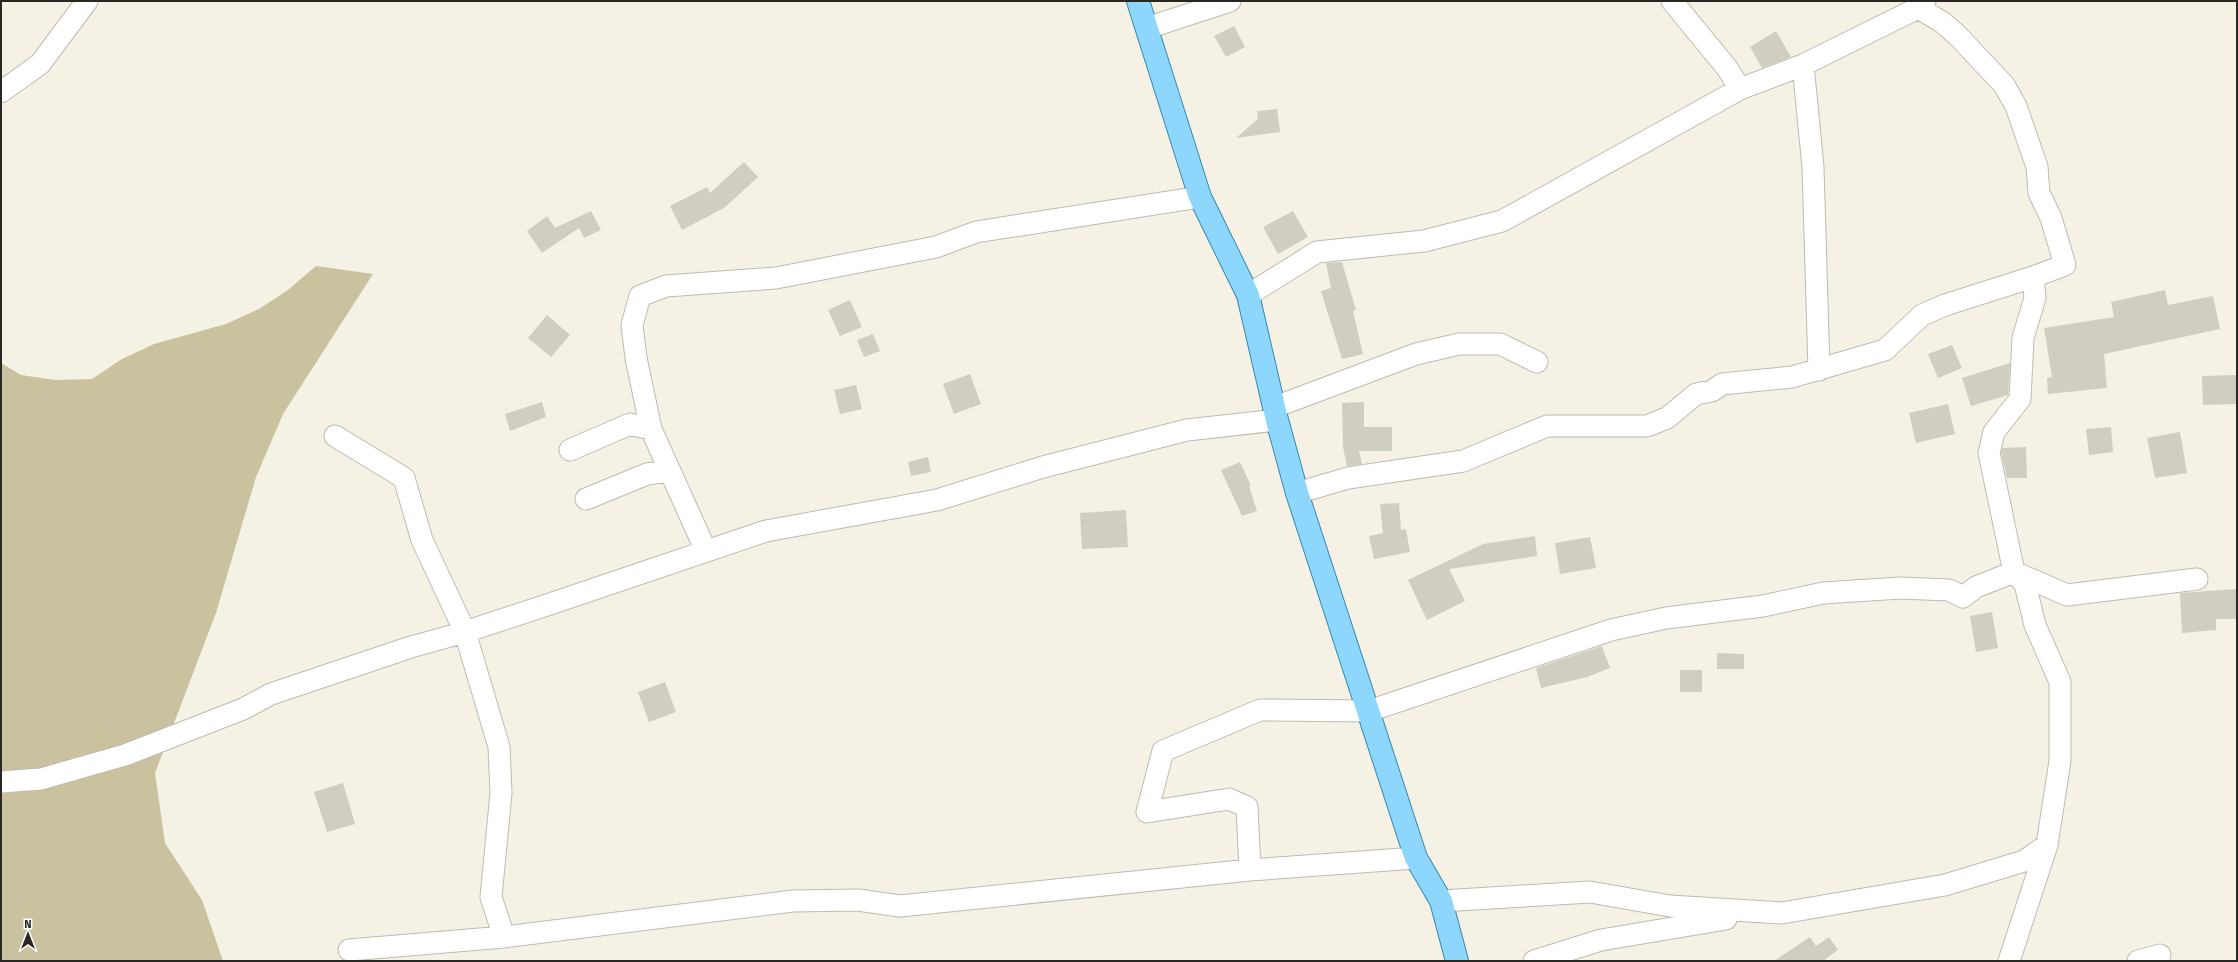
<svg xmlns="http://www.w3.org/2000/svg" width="2238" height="962" font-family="'Fira Sans',sans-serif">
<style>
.green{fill:#cac29e}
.building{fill:#d0cdc1}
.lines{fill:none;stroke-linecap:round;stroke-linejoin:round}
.minor-casing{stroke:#bebbaf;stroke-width:23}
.major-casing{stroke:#3888ad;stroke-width:24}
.minor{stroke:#fff;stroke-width:21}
.major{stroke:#8cd7fb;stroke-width:22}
</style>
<rect width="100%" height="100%" fill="#f5f2e5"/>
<path class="green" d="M316,266L373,274L283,414L256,477L216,613L155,773L165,843L202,900L223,961H1V363L21,375L55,380L92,379L122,359L154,344L226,324L259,309L288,290Z"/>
<path class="building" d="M1234,26L1245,47L1226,57L1214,36Z
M1776,31L1791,57L1762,68L1750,47Z
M1277,109L1280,132L1236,138L1258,119L1257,111Z
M744,162L758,177L724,208L682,230L670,206L707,187L710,193Z
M591,211L601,230L584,238L579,228L542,253L527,231L547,216L555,228Z
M1293,211L1308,237L1278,254L1263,227Z
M1342,262L1356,310L1353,311L1363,354L1342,359L1321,291L1331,288L1326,263Z
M2165,290L2168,305L2213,296L2220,329L2104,354L2107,388L2048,394L2047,378L2052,377L2044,328L2114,317L2111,302Z
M850,300L862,327L840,336L828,310Z
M547,315L570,335L551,357L528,338Z
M873,334L880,351L864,357L857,340Z
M1952,345L1962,368L1938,378L1928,354Z
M2010,363L2008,395L1971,406L1962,378Z
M970,374L981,404L954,414L943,384Z
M2237,375V404L2203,405L2202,376Z
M856,385L862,409L840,414L834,390Z
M542,402L546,417L510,431L505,414Z
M1364,402V427H1392V451H1359L1362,464L1347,466L1343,447L1342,403Z
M1948,404L1955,434L1916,443L1909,413Z
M2111,427L2113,452L2089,455L2086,429Z
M2180,432L2187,473L2155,478L2147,438Z
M2026,447L2027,478H2007L2001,453L2002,448Z
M928,457L931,472L911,476L908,462Z
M1240,462L1251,486H1249L1257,511L1242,516L1221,470Z
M1399,503L1401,530L1406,529L1410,552L1374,559L1369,536L1383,533L1380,504Z
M1126,510L1128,547L1082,549L1080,513Z
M1535,536L1537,556L1449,569L1465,601L1427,620L1408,580L1483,544Z
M1590,537L1596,568L1560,574L1555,543Z
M2237,589V619H2216V630L2182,633L2180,593Z
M1992,612L1998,648L1976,652L1970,616Z
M1602,646L1610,668L1587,677L1541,688L1536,668Z
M1717,653L1744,654V669H1717Z
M1680,670H1702V692H1680Z
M665,682L676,712L649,722L638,692Z
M343,783L355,824L327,832L314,792Z
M1810,937L1816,946L1829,937L1838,950L1825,959L1826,961H1774Z"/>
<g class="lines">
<defs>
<path id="minor" d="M1672,1L1727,68L1740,89
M1147,28L1230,1
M1803,65L1813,167L1819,370
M1,92L40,64L87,1
M1248,295L1317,252L1424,241L1502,221L1740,89L1803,65L1918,8
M1275,407L1416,354L1459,344H1500L1537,362
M335,436L404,478L422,540L465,632L499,747L501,793L491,897L504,937
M570,450L630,424L651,429
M1297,493L1348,478L1463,461L1547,426H1647L1667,418L1696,394L1712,391L1722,384L1792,377L1885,350L1922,315L1945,305L2033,277L2065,265L2051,218L2039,193L2037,167L2016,106L2004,85L1958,36L1942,22L1918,8L1925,1
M586,499L647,474L669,471
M706,551L651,429L636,358L632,325L640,296L666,286L776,278L936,247L976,232L1200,197
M1,782L41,779L125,755L243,709L271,694L411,647L465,632L550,604L766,531L937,500L1043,467L1187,430L1277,420
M1250,870L1247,807L1229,799L1147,812L1163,751L1260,710L1369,711L1611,630L1666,618L1763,606L1823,593L1900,588L1949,590L1963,597L1976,587L2014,572L2067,595L2197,579
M1441,901L1590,892L1670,906L1782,913L1945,885L2024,861L2047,845
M349,950L504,937L793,901L858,900L900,906L1250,870L1416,858
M1534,961L1601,940L1726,919
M2009,961L2047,845L2060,761V682L2035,625L2025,584L2014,572L1989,453L1994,432L2020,399L2023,338L2035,298L2033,277
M2138,961L2160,955"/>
<path id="major" d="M1138,1L1200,197L1248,295L1277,420L1297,493L1416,858L1441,901L1457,961"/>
</defs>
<use href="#minor" class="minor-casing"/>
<use href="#major" class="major-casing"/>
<use href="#minor" class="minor"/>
<use href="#major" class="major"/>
</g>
<rect width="2238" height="962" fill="none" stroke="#282722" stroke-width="4"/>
<g transform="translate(28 934)" stroke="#ffffff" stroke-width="3" paint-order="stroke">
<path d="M0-3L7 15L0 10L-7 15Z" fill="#282722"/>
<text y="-6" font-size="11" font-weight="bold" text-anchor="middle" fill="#282722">N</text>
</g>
</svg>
